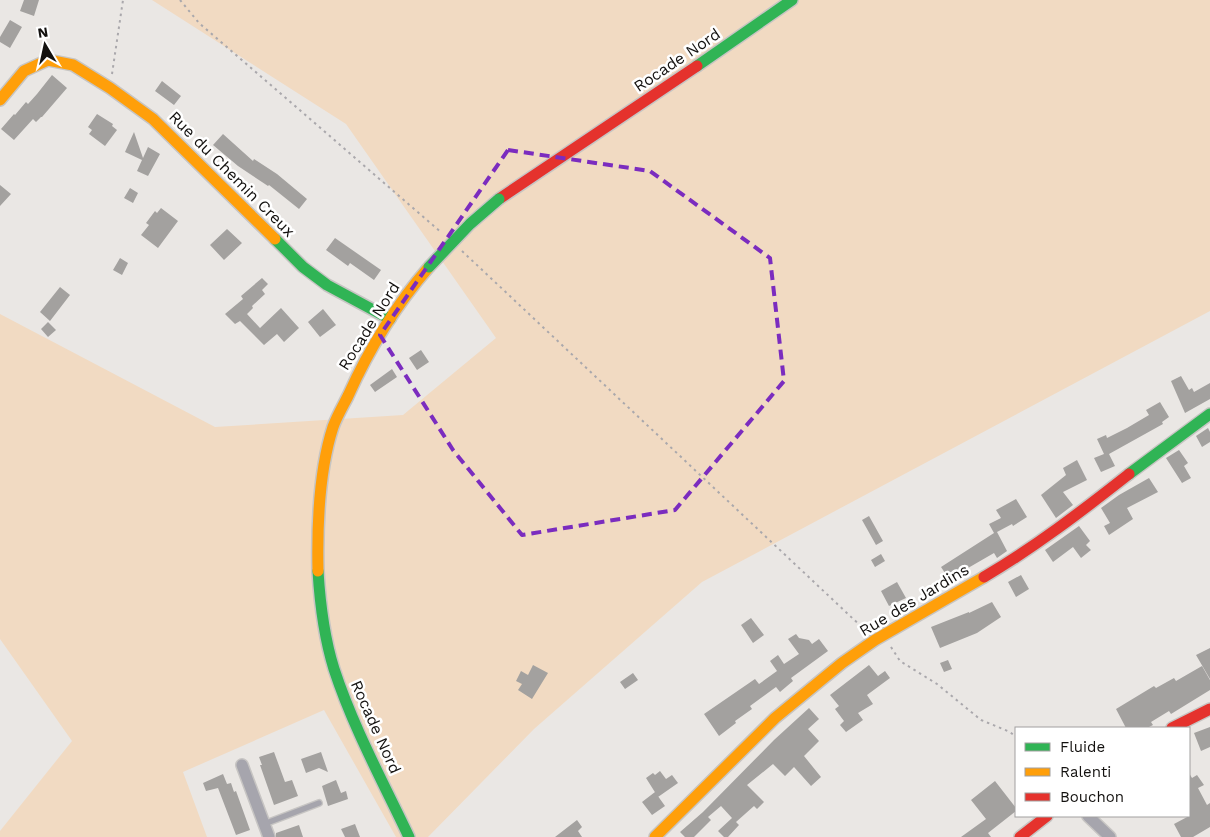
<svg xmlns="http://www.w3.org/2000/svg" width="1210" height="837" font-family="'Work Sans',sans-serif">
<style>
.green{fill:#f1dac2}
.building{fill:#a3a19f}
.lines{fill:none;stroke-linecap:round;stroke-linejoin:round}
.lane-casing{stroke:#c7c5c3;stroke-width:8}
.street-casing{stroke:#c7c5c3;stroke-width:14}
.fast-casing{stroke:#c7c5c3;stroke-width:14}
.slow-casing{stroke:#c7c5c3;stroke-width:14}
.jam-casing{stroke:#c7c5c3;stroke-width:14}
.path{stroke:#aaa8ac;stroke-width:2;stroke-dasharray:2.5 4;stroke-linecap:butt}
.lane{stroke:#a6a5ad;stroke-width:5.5}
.street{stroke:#a6a5ad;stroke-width:11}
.fast{stroke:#30b455;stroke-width:11}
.slow{stroke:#ff9f0a;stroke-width:11}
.jam{stroke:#e5322d;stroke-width:11}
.fast-bridge-casing{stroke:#c7c5c3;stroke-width:14;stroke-linecap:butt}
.fast-bridge{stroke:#30b455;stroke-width:11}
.marked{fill:none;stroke:#7b2cbf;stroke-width:4;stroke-dasharray:10 6;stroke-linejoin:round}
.labels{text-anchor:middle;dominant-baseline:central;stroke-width:5;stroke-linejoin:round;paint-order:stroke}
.street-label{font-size:16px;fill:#13110f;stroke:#fff}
</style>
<rect width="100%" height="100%" fill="#eae7e4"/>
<path class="green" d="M152,0H1210V311L702,582L534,729L428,837H396L324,710L183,772L207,837H0V831L72,741L0,639V314L215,427L403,415L496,338L346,124Z"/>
<path class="building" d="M24,0H39L34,16L20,11Z
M10,20L22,27L10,48L0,42V37Z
M52,75L67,88L42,117H41L36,122L33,119L14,140L1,129L14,114L15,115L26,102L28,104L37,94Z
M162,81L181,96L174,105L155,91Z
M97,114L113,124L112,126L117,130L105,146L89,134L92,130L88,127Z
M134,132L143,158L148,147L160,154L148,176L137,171L142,160L125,152Z
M223,134L253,161L254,159L277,174L307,199L299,209L269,185L268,186L238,166L213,145Z
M0,185L11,194L0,206Z
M130,188L138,193L133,203L124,198Z
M161,208L178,221L158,248L141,235L149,225L146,223L155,211L157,213Z
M227,229L242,243L224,260L210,245Z
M335,238L381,270L374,280L350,263L348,266L326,250Z
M120,258L128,263L122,275L113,270Z
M262,278L268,284L262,290L265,294L252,306L253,308L247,314L260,328L281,308L299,328L284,342L277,334L264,345L240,321L235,324L225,314L243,299L241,296Z
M60,287L70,295L50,321L40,312Z
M323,309L336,325L320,337L308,322Z
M48,322L56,330L48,337L41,329Z
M421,350L429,362L417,370L409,358Z
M392,369L397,377L375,392L370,385Z
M1181,376L1189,390L1192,388L1194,392L1210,383V399L1185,413L1171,381Z
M1160,402L1169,417L1162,422L1163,424L1109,454L1115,466L1101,472L1094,458L1104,454L1097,439L1106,435L1107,438L1127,428L1149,415L1146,410Z
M1208,428L1210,432V442L1202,447L1196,436Z
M1179,450L1188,463L1184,466L1191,478L1182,483L1166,458Z
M1077,460L1087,480L1063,492L1073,505L1056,518L1041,495L1066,475L1063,468Z
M1149,478L1158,492L1127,508L1133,519L1109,535L1104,526L1110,523L1101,508L1119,495Z
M1016,499L1027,517L1013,526L1012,524L997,532L1007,551L997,558L994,553L949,579L941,567L994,533L989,524L1001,518L996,510Z
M869,516L883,541L876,545L862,520Z
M1079,526L1090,541L1086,545L1091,550L1081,558L1073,547L1053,562L1045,550Z
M881,554L885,561L875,567L871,560Z
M1021,575L1029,589L1016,597L1008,582Z
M897,582L906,598L889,606L881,591Z
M992,602L1001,617L977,633L940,648L931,627L969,612V613Z
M751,618L764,635L753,643L741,625Z
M796,634L799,638L809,640L812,644L819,639L828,651L791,678L793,681L780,692L776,687L750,706L752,709L735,721L736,723L719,736L704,714L755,679L759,684L777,671L770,661L778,655L784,664L799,654L788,639Z
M1210,648V679L1196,655Z
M948,660L952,669L944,672L940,663Z
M533,665L548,673L532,699L518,690L522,684L516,681L521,671L528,675Z
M869,665L878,676L885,671L890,678L867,695L873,704L858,713L863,720L846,732L840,725L844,721L835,709L839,706L830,695Z
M1202,666L1210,680V690L1171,714L1169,711L1151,722L1153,725L1147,728H1126L1116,709L1154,686L1156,688L1174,678L1176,681Z
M633,673L638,680L625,689L620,682Z
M809,708L819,719L808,729L819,741L804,756L821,777L811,786L794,767L785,776L773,764L747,785L764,802L757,809L754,806L736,822L739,825L728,837H724L718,831L732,818L721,806L708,817L711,820L694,837H685L680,832L703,812L774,740Z
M1210,727V747L1201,751L1194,733Z
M274,752L285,782L292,780L298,796L274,805L260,765H262L259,757Z
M321,752L328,772L319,768L306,773L301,759Z
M660,771L666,779L672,775L678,783L658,797L646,778L653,773L655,775Z
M1189,773L1192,778L1197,775L1204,785L1198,788L1207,805L1210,803V827L1193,837H1181L1174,824L1189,816Z
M223,774L227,784L231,783L234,792L236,791L250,830L236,835L218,788L206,791L203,783Z
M336,780L341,793L346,791L348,799L328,806L322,786Z
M995,781L1016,808V811L988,833L991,837H961L986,819L971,800Z
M655,792L665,806L652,815L642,802Z
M577,820L582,827L578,831L582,837H555Z
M355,824L360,837H345L341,829Z
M299,825L303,837H276V833Z"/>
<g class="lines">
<defs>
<path id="lane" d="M264,824L319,803"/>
<path id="street" d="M242,765L269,837
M1088,816L1110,837"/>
<path id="fast" d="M697,66L792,0
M275,239L303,267L327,285L390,319
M1129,474L1210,414
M318,571C320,604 324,637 334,669C353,727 383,782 409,837"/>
<path id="slow" d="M0,100L24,71L48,60L73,65L110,88L153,119L275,239
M318,571C317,525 319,470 333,427C337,416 343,406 348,396C369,349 395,306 429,267
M655,837L775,718L842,663L875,640L984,577"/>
<path id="jam" d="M499,199L697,66
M984,577C1035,547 1082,511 1129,474
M1172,728L1210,709
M1020,837L1047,816"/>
</defs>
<use href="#lane" class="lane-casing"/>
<use href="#street" class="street-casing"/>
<use href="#fast" class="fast-casing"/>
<use href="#slow" class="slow-casing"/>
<use href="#jam" class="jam-casing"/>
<path class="path" d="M180,0L199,23L442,233
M112,74L123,0
M462,251L865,630
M891,647L900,661L937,684L981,720L1010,732L1016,737"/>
<use href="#lane" class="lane"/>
<use href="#street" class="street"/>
<use href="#fast" class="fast"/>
<use href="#slow" class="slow"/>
<use href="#jam" class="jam"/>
<defs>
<path id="fast-bridge" d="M429,267L470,224L499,199"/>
</defs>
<use href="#fast-bridge" class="fast-bridge-casing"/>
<use href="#fast-bridge" class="fast-bridge"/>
</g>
<path class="marked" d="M508,150L650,171L770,258L784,381L675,510L522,535L453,450L380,335Z"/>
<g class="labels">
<g class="street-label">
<text transform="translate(677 60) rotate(-34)">Rocade Nord</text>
<text transform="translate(232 174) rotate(45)">Rue du Chemin Creux</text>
<text transform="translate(369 326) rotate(-58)">Rocade Nord</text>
<text transform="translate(914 600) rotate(-31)">Rue des Jardins</text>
<text transform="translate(376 727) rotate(66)">Rocade Nord</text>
</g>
</g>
<rect x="1015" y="727" width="175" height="90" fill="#ffffff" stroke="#a1a09f"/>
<rect x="1025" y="743" width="25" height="8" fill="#30b455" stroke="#a1a09f"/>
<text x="1060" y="752" font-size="15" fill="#13110f">Fluide</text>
<rect x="1025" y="768" width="25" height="8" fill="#ff9f0a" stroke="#a1a09f"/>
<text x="1060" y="777" font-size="15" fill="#13110f">Ralenti</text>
<rect x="1025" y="793" width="25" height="8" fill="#e5322d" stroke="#a1a09f"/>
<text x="1060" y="802" font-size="15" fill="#13110f">Bouchon</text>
<g transform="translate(45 45) rotate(351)" stroke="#ffffff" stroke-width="4" paint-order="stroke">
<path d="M0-4L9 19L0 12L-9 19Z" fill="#13110f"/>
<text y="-8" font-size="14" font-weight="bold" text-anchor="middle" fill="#13110f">N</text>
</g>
</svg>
